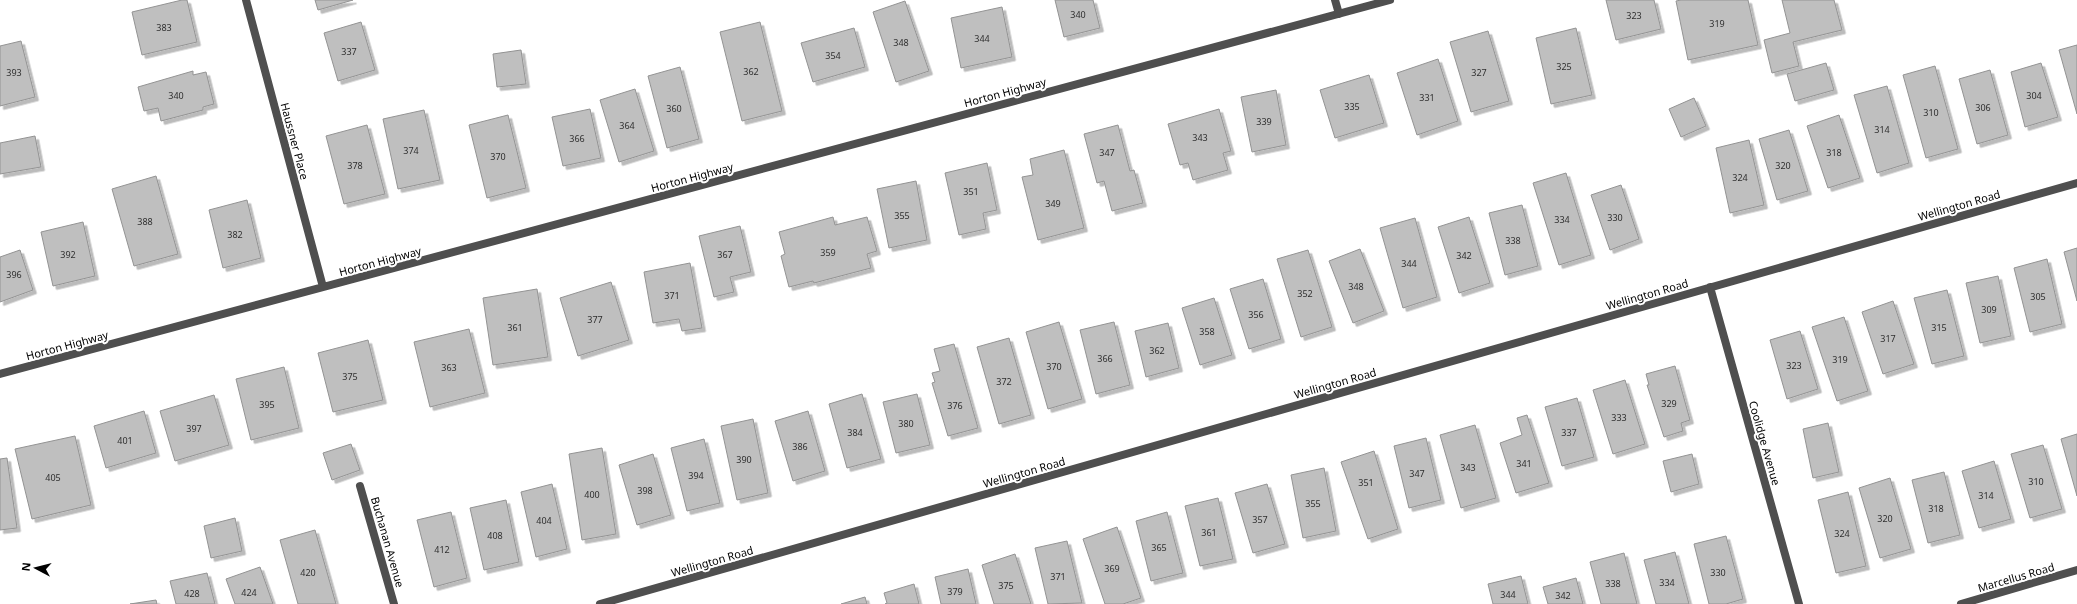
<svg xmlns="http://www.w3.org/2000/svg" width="2077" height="604" font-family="'Noto Sans',sans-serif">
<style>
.building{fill:#bfbfbf;stroke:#939393;filter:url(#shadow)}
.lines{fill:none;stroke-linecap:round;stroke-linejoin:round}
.street{stroke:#4f4f4f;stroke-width:8}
.labels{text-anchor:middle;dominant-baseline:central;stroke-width:4;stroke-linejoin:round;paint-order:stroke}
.number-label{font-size:9px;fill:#303030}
.street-label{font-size:11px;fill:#000;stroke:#fff}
</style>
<defs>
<filter id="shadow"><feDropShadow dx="3.5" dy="3.5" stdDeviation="0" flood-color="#0004"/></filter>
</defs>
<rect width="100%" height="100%" fill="#fff"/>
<path class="building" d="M182,0H187L197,42L142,55L132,12Z
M315,0H353L318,10Z
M1055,0H1093L1100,28L1064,37Z
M1606,0H1654L1661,29L1616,40Z
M1681,0H1748L1758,45L1688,60L1676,1Z
M1782,0H1834L1842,30L1793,42L1799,66L1772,73L1764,40L1790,33Z
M905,1L929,71L896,82L873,12Z
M1002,7L1012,57L961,68L951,18Z
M361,22L375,70L338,81L324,33Z
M760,22L782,111L742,121L720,32Z
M854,28L865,67L813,82L801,43Z
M1576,28L1592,95L1551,104L1536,38Z
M1488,31L1509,101L1471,112L1450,42Z
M21,41L35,97L0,106V46Z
M2077,45V114L2059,50Z
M521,50L526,84L497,87L493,54Z
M1438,59L1458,121L1417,135L1397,73Z
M1826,63L1834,90L1795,101L1787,74Z
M2041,63L2058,117L2025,127L2011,72Z
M1935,66L1958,149L1926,158L1903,75Z
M680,67L699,139L667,148L648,76Z
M1990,70L2008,135L1977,144L1959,79Z
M193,71V75L206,72L214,104L203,107V110L161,121L158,108L144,111L138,87Z
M1369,75L1384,123L1335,138L1320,90Z
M1887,86L1909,163L1877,173L1854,95Z
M635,89L654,151L619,162L600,100Z
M1276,90L1286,145L1252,152L1241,97Z
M1694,98L1706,126L1681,137L1669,109Z
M590,109L601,158L563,166L552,117Z
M1219,109L1231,151L1223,153L1228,170L1193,180L1188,163L1180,165L1168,124Z
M424,110L440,180L398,189L383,119Z
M508,115L526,188L487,198L469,125Z
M1839,115L1860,178L1828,188L1807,126Z
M367,125L385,194L344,204L326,136Z
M1118,125L1130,171L1134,170L1143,203L1112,211L1104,181L1097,183L1084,134Z
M1789,130L1808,191L1777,200L1759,139Z
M35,136L41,167L0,174V143Z
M1749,140L1764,205L1730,213L1716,148Z
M1064,150L1084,228L1038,240L1022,177L1033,175L1030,159Z
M987,163L997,210L983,213L986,229L959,235L945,173Z
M1566,173L1591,255L1559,265L1533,183Z
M156,176L178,254L134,266L112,189Z
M916,181L927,240L889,248L877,189Z
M1621,185L1639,239L1610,250L1591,195Z
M247,200L261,258L223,268L209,210Z
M1522,205L1538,266L1505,275L1489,213Z
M833,217L835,225L867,217L877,251L867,254L871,268L814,283L813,281L789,287L781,256L785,254L779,232Z
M1469,217L1490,283L1459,293L1438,227Z
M1415,218L1437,297L1403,308L1380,228Z
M83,222L95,276L53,286L41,232Z
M740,226L751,272L730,277L734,292L714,297L699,236Z
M2077,248V301L2064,252Z
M1360,249L1384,311L1353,323L1329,261Z
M20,250L33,290L0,302V257Z
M1308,250L1332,327L1301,337L1277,259Z
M2047,259L2062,324L2030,332L2014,268Z
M690,263L702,328L682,331L679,319L653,323L644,272Z
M1998,276L2011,336L1980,343L1966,283Z
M1263,279L1281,339L1249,349L1230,289Z
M611,282L629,340L578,356L560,298Z
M537,289L548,357L493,365L483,298Z
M1947,290L1964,356L1932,364L1914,298Z
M1214,298L1232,355L1200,365L1182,308Z
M1893,301L1914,364L1883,374L1862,312Z
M1844,317L1868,391L1837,401L1812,327Z
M1059,322L1082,399L1048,409L1026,332Z
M1114,322L1130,385L1096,394L1080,330Z
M1168,323L1179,368L1146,377L1135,331Z
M469,329L485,393L430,407L414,342Z
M1800,331L1818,389L1787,399L1770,340Z
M1009,338L1031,415L999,424L977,347Z
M368,340L383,400L333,412L318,353Z
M954,344L978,428L948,436L932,383L935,382L932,373L940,371L934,349Z
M1675,366L1690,420L1681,423L1683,431L1664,437L1647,385H1649L1646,374Z
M284,367L299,428L251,440L236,379Z
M1625,380L1645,444L1613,454L1593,390Z
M862,394L881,459L847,468L829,404Z
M917,394L930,445L896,453L883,402Z
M214,395L229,445L175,461L160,411Z
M1577,398L1594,457L1562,466L1545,407Z
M144,411L156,453L106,468L94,426Z
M808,411L825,471L793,481L775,421Z
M1527,415L1549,483L1516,493L1500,443L1522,435L1517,418Z
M753,419L768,493L737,500L721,426Z
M1828,423L1839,472L1813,478L1803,429Z
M1475,425L1496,498L1461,508L1440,435Z
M2077,434V496L2061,439Z
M75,436L91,505L32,519L15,449Z
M1426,438L1441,500L1409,508L1394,446Z
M704,439L720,503L687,511L671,448Z
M351,444L360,470L332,480L323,453Z
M2043,445L2062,509L2030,518L2011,454Z
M602,448L616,534L582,540L569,454Z
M1374,451L1398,529L1368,539L1341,462Z
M653,454L671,515L637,525L619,465Z
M1692,454L1699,484L1671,492L1663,461Z
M7,458L17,528L0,530V459Z
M1994,461L2011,519L1979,528L1962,471Z
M1324,468L1336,531L1303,538L1291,475Z
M1944,472L1960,535L1928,543L1912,480Z
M1890,478L1911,549L1880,558L1859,488Z
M552,484L567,549L536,557L521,492Z
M1267,484L1285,544L1253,553L1235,493Z
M1848,492L1866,566L1836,573L1818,500Z
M1218,498L1233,559L1200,566L1185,506Z
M506,500L519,562L484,570L470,508Z
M451,512L467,578L434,587L417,520Z
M1167,512L1183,573L1151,581L1136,521Z
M235,518L242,551L211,558L204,526Z
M1117,527L1141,598L1123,604H1105L1083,539Z
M315,530L336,604H298L280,540Z
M1726,536L1743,599L1726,604H1709L1694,544Z
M1067,541L1082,603L1048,604L1035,548Z
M1675,552L1689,604H1656L1644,560Z
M1624,553L1637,604H1601L1590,562Z
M1015,554L1031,604H994L982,565Z
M260,567L273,604H235L226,579Z
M968,569L976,604H941L935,577Z
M207,573L215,604H176L170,581Z
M1521,576L1528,604H1493L1488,584Z
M1576,578L1583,604H1548L1543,587Z
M914,584L919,604H885L887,603L884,593Z
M865,597L867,604H841Z
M156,600L157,604H130Z"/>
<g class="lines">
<path class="street" d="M246,0L323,287
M1335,0L1339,14
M1710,287L1799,604
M0,374L1390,0
M360,486L394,604
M600,604L2077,183
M1961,604L2077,570"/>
</g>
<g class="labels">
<g class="number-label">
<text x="1078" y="14">340</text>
<text x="1634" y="15">323</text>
<text x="1717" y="23">319</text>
<text x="164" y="27">383</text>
<text x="982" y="38">344</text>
<text x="901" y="42">348</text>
<text x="349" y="51">337</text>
<text x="833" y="55">354</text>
<text x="1564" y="66">325</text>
<text x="751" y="71">362</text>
<text x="14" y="72">393</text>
<text x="1479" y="72">327</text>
<text x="176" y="95">340</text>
<text x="2034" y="95">304</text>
<text x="1427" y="97">331</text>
<text x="1352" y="106">335</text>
<text x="1983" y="107">306</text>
<text x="674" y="108">360</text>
<text x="1931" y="112">310</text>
<text x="1264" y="121">339</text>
<text x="627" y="125">364</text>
<text x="1882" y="129">314</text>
<text x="1200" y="137">343</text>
<text x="577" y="138">366</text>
<text x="411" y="150">374</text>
<text x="1107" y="152">347</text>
<text x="1834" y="152">318</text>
<text x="498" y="156">370</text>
<text x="355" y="165">378</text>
<text x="1783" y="165">320</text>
<text x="1740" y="177">324</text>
<text x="971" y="191">351</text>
<text x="1053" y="203">349</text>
<text x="902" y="215">355</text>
<text x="1615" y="217">330</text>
<text x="1562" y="219">334</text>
<text x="145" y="221">388</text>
<text x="235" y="234">382</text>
<text x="1513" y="240">338</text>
<text x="828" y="252">359</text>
<text x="68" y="254">392</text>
<text x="725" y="254">367</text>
<text x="1464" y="255">342</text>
<text x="1409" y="263">344</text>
<text x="14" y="274">396</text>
<text x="1356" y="286">348</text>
<text x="1305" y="293">352</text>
<text x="672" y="295">371</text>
<text x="2038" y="296">305</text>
<text x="1989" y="309">309</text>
<text x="1256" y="314">356</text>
<text x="595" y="319">377</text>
<text x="515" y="327">361</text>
<text x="1939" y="327">315</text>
<text x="1207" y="331">358</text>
<text x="1888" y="338">317</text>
<text x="1157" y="350">362</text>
<text x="1105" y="358">366</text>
<text x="1840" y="359">319</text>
<text x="1794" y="365">323</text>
<text x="1054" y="366">370</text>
<text x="449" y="367">363</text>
<text x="350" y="376">375</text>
<text x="1004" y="381">372</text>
<text x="1669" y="403">329</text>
<text x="267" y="404">395</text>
<text x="955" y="405">376</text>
<text x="1619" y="417">333</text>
<text x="906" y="423">380</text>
<text x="194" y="428">397</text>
<text x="855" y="432">384</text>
<text x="1569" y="432">337</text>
<text x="125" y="440">401</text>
<text x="800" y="446">386</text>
<text x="744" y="459">390</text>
<text x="1524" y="463">341</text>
<text x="1468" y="467">343</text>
<text x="1417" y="473">347</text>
<text x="696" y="475">394</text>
<text x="53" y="477">405</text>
<text x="2036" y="481">310</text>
<text x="1366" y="482">351</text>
<text x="645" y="490">398</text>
<text x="592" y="494">400</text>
<text x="1986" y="495">314</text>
<text x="1313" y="503">355</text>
<text x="1936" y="508">318</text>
<text x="1885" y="518">320</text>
<text x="1260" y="519">357</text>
<text x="544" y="520">404</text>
<text x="1209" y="532">361</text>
<text x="1842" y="533">324</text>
<text x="495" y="535">408</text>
<text x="1159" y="547">365</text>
<text x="442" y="549">412</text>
<text x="1112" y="568">369</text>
<text x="308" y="572">420</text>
<text x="1718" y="572">330</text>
<text x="1058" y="576">371</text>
<text x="1667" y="582">334</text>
<text x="1613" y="583">338</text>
<text x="1006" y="585">375</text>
<text x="955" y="591">379</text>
<text x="249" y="592">424</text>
<text x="192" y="593">428</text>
<text x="1508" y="594">344</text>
<text x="1563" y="595">342</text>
</g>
<g class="street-label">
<text transform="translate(1005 92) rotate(-15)">Horton Highway</text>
<text transform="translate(295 141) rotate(75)">Haussner Place</text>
<text transform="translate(692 177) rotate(-15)">Horton Highway</text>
<text transform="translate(1959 205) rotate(-16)">Wellington Road</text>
<text transform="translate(380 261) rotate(-15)">Horton Highway</text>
<text transform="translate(1647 294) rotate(-16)">Wellington Road</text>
<text transform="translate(67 345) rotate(-15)">Horton Highway</text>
<text transform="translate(1335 383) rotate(-16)">Wellington Road</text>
<text transform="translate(1765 443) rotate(74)">Coolidge Avenue</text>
<text transform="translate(1024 472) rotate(-16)">Wellington Road</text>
<text transform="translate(388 542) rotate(74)">Buchanan Avenue</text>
<text transform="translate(712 561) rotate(-16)">Wellington Road</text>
<text transform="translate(2016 577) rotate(-16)">Marcellus Road</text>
</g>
</g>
<g transform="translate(36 568) rotate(277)" stroke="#ffffff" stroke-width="3" paint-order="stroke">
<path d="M0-3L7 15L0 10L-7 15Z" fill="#000000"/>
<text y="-6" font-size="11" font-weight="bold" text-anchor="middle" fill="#000000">N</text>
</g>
</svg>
